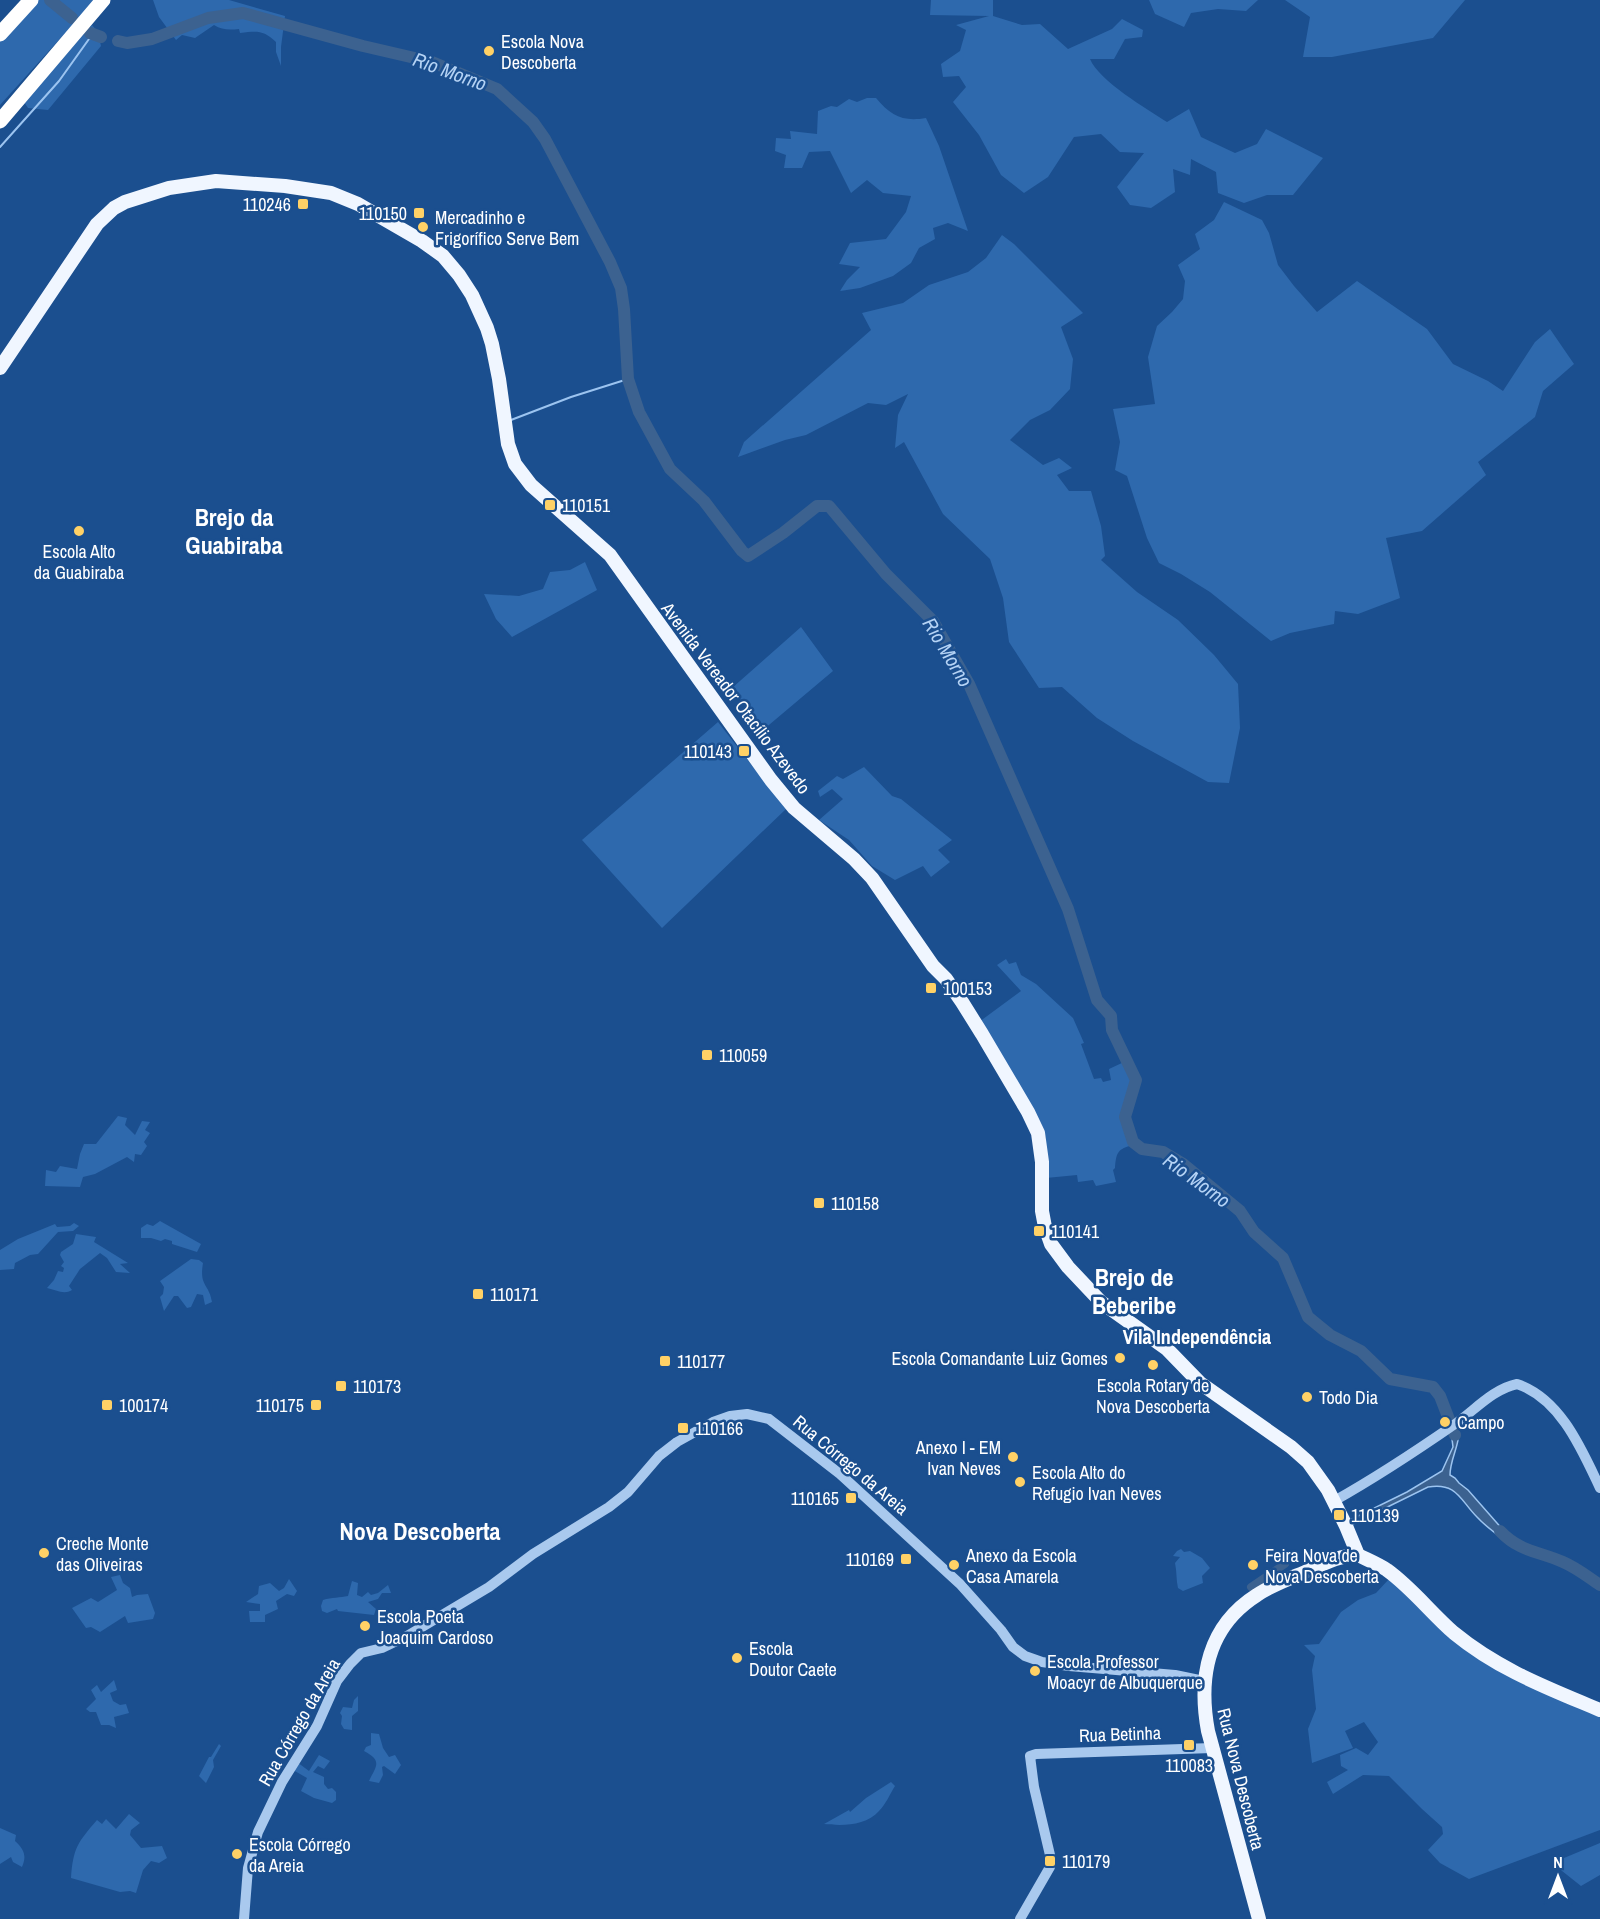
<svg xmlns="http://www.w3.org/2000/svg" width="1600" height="1919" font-family="'Archivo Narrow',sans-serif">
<style>
.green{fill:#2e69ad}
.water{fill:#3c6290;stroke:#9cc4f0;stroke-width:1.5}
.lines{fill:none;stroke-linecap:round;stroke-linejoin:round}
.stream{stroke:#9cc4f0;stroke-width:2}
.canal{stroke:#3c6290;stroke-width:8}
.river{stroke:#3c6290;stroke-width:12}
.minor{stroke:#a9c9ee;stroke-width:10}
.major{stroke:#f0f6ff;stroke-width:14}
.highway{stroke:#fff;stroke-width:15}
.poi-dot{fill:#ffd166;stroke:#1b4f8f;stroke-width:2}
.labels{text-anchor:middle;dominant-baseline:central;stroke-width:5;stroke-linejoin:round;paint-order:stroke}
.poi-label{font-size:18px;fill:#fff;stroke:#1b4f8f;text-anchor:start}
.street-label{font-size:18px;fill:#fff;stroke:#1b4f8f}
.water-label{font-size:20px;font-style:italic;fill:#b5d3f5;stroke:#1b4f8f}
.neighbourhood-label{font-size:20px;font-weight:bold;fill:#fff;stroke:#1b4f8f}
.district-label{font-size:24px;font-weight:bold;fill:#fff;stroke:#1b4f8f}
</style>
<rect width="100%" height="100%" fill="#1b4f8f"/>
<path class="green" d="M38,0H95L0,105V41Z
M153,0H229L285,16L281,47V66L276,52V42C263,30 258,31 240,33L239,29C229,30 222,30 214,25L195,38L182,35L176,40L159,17Z
M931,0H993V16L1022,25L1040,24L1068,49L1112,29L1122,19L1143,30L1142,37L1125,39L1114,59H1090C1099,81 1147,109 1167,122L1189,109L1201,137L1235,153L1257,144L1266,129L1323,158L1293,195H1267L1244,203L1218,193L1216,172L1191,159L1190,175L1173,169L1175,192L1151,208L1130,205L1117,187L1144,153L1120,152L1101,134L1074,137L1048,177L1024,193L1001,175L979,135L953,102L966,87L959,76L943,77L941,64L960,51L966,30L956,25L989,16L930,15Z
M1149,0H1258L1246,11L1218,9L1191,13L1184,27L1155,14Z
M1285,0H1465L1433,38L1332,57H1303L1310,17Z
M92,25L98,32L101,46L48,110L28,108L24,102Z
M867,98H876C891,116 903,122 926,118L939,146L968,231L948,223L933,228L935,239L919,248L911,263L893,276L860,288L840,291L847,280L860,267L839,264L850,243L886,239L906,212L911,196L883,193L867,180L851,193L830,151L809,152L802,168H784L786,155L775,151L776,138L791,139L790,131L817,134L818,111L831,106L837,107L849,99L857,102Z
M1224,202L1262,220L1269,233L1278,265L1294,286L1317,312L1357,281L1427,329L1453,364L1488,381L1503,391L1535,342L1550,329L1574,364L1543,391L1535,417L1478,462L1486,475L1422,531L1386,538L1400,598L1358,614L1335,611L1334,624L1290,633L1271,641L1210,592L1181,574L1159,563L1147,538L1127,476L1115,470L1120,442L1113,409L1155,404L1148,357L1157,326L1172,312L1183,299L1185,281L1178,265L1200,249L1195,234L1214,220Z
M1002,235L1014,244L1083,313L1061,327L1073,359L1070,389L1050,410L1030,420L1010,440L1043,465L1059,458L1072,468L1057,475L1069,491H1091L1101,526L1105,556L1101,560L1137,592L1178,620L1214,655L1238,684L1240,728L1229,783L1208,782L1133,741L1097,718L1062,687L1039,688L1009,642L1003,598L990,559L943,514L904,442L895,448L898,415L908,394L886,405L868,403L806,435L785,440L738,457L744,442L871,330L862,313L903,303L929,285L968,272L986,258Z
M585,562L597,590L512,637L496,619L484,594L519,596L543,589L550,572L570,570Z
M801,627L833,671L763,730L732,688Z
M718,722L786,809L662,928L582,840Z
M864,767L892,796L901,799L952,840L938,850L950,862L931,877L923,866L895,880L872,866L849,840L819,820L843,799L832,789L820,797L818,791L837,776L843,779Z
M1006,959L1009,964L1016,962L1021,975L1036,984L1073,1018L1084,1043L1081,1044L1094,1079L1101,1078L1103,1082L1111,1080L1109,1069L1124,1062L1133,1081L1123,1114L1130,1146C1117,1149 1116,1155 1115,1168L1113,1170L1116,1182L1096,1186L1093,1180L1078,1182L1077,1175L1046,1178V1138L1038,1119L979,1022L1021,991L997,965Z
M118,1116L127,1118L125,1125L135,1135L142,1121L150,1122L145,1130L150,1133L144,1142L147,1146L141,1155L135,1154L134,1162L127,1157L95,1174L83,1177L80,1187L45,1186L46,1170L56,1172L60,1166L77,1169L80,1154L84,1144H96Z
M160,1221L201,1244L197,1252L172,1244V1241L165,1239L161,1241L151,1238H141V1228L147,1224L153,1226Z
M74,1223L79,1226L73,1231L58,1232L38,1254L30,1255L15,1263L14,1269L0,1270V1250L18,1239L55,1224L57,1227L70,1226Z
M76,1234L96,1237L94,1242L128,1263L120,1264L130,1273L116,1272L107,1258L100,1253L80,1269L69,1286L72,1290C64,1295 56,1290 47,1288L54,1280L58,1271L63,1272L64,1268L61,1266L64,1262L60,1255L61,1252L73,1244Z
M191,1259L199,1260L203,1263C199,1287 209,1283 212,1302L205,1305L203,1295L197,1294L191,1307L187,1308L178,1296H174L164,1311L160,1297L163,1294L164,1287L160,1281Z
M1181,1549L1184,1552L1190,1551L1202,1558L1210,1568L1202,1576L1203,1583L1183,1591L1178,1588C1176,1580 1177,1572 1175,1563L1180,1557L1173,1556L1177,1551Z
M120,1575L123,1583L130,1588L132,1597L137,1595L148,1594L155,1613L153,1619L128,1623L125,1616L100,1632L91,1627L86,1628L72,1608L91,1598L98,1602L117,1590L111,1577Z
M1390,1578L1449,1634L1600,1714V1830L1469,1879L1440,1863L1428,1850L1443,1834L1442,1827L1422,1809L1389,1776L1363,1775L1333,1794L1327,1782L1348,1770L1341,1766L1340,1755L1356,1748L1368,1755L1378,1742L1364,1722L1345,1731L1353,1748L1312,1763L1308,1729L1316,1709L1312,1670L1315,1656L1304,1645L1319,1644L1341,1612L1358,1600L1376,1593Z
M289,1579L297,1591L294,1596L287,1594L276,1601L278,1609L265,1615V1622H250L249,1611H260V1604L246,1602L258,1594L259,1586L270,1583L279,1591L284,1588Z
M352,1581L358,1583L357,1595L362,1597L368,1592L371,1595L378,1593L388,1585L391,1593H382L378,1599L368,1602L376,1609L374,1615L338,1611L337,1609L327,1613L322,1611L321,1606L323,1600C332,1597 340,1598 348,1596Z
M114,1680L117,1690L110,1693L113,1701L120,1705L126,1704L129,1713L114,1717L116,1728L109,1725H101L96,1712H90L86,1709L96,1699L91,1690L97,1685L101,1692Z
M358,1696V1711L352,1716V1730L344,1729L341,1724L342,1716L340,1713L343,1707L352,1708L354,1700Z
M371,1733L379,1734L383,1748L389,1757L395,1755L401,1765L395,1774L384,1766L382,1767L383,1775L379,1783L369,1781C376,1766 383,1761 364,1751L366,1747L371,1745Z
M219,1744L221,1746L213,1760L214,1767L206,1783L199,1776L209,1757H211Z
M319,1755L330,1761L324,1769L318,1766L313,1772L324,1777V1784L328,1789L332,1788L336,1792V1800L332,1803L314,1798L301,1791L307,1778L293,1770L297,1762L309,1771Z
M891,1782L895,1786C890,1794 886,1804 879,1811C866,1826 842,1826 824,1824L849,1810L850,1812L866,1798Z
M129,1814L140,1823L131,1830L130,1835L141,1848L162,1846L167,1858L159,1863L151,1861L143,1870L136,1893L130,1891L120,1892L71,1878C73,1848 78,1842 97,1820L102,1824L106,1819L116,1829Z
M0,1828L16,1835L15,1841C24,1849 27,1856 22,1867L13,1862L11,1857L0,1864Z
M1600,1843V1875L1581,1886L1552,1863Z"/>
<path class="water" d="M1458,1428C1461,1444 1450,1458 1450,1475L1455,1478L1459,1483L1468,1490L1511,1539L1510,1544C1499,1536 1486,1527 1477,1517C1460,1500 1457,1482 1428,1487L1353,1524L1350,1520L1407,1492L1442,1471L1453,1447L1451,1431Z"/>
<g class="lines">
<path class="stream" d="M0,147L59,81L89,39L94,35
M511,420L571,397L628,379"/>
<path class="canal" d="M1251,1587L1285,1564"/>
<path class="river" d="M50,0L72,18
M90,33L101,37
M118,41L127,43L152,39L208,18L243,13L363,46L432,62L497,89L533,122L545,139L610,262L621,288L624,309L628,379L639,412L670,469L704,501L742,551L748,556L783,533L817,506H829L886,574L933,621L969,684L1068,909L1097,1000L1111,1016L1112,1030L1136,1080L1125,1117L1133,1142L1142,1149L1163,1152L1183,1164L1240,1211L1254,1232L1283,1258L1308,1317L1330,1335L1361,1351L1390,1379L1433,1387L1440,1396L1455,1435
M1500,1531C1520,1552 1538,1551 1563,1562C1577,1568 1588,1577 1600,1585"/>
<path class="minor" d="M1334,1501C1375,1478 1416,1451 1455,1424C1475,1410 1493,1389 1517,1384C1561,1399 1582,1450 1600,1488
M244,1919L248,1868L258,1832L282,1782L317,1726L337,1681L350,1664L361,1653L382,1648L407,1636L489,1587L533,1554L609,1507L628,1492L659,1456L677,1442L713,1422L730,1416L747,1414L769,1419L840,1474L960,1584L1001,1630L1013,1647L1025,1656L1042,1662L1069,1666L1175,1675L1204,1681
M1020,1919L1050,1867V1855L1034,1787L1030,1756L1036,1754L1212,1748"/>
<path class="major" d="M0,368L97,224L114,208L125,202L169,188L216,181L285,186L331,193L358,204L422,241L443,256L459,275L472,295L487,328L492,344L499,379L508,444L515,464L531,485L610,555L771,780L794,808L854,859L872,878L933,966L946,979L962,1002L982,1034L1028,1112L1038,1133L1042,1162V1211L1045,1227L1051,1244L1068,1267L1101,1302L1167,1349L1200,1383L1291,1447L1308,1462L1328,1490L1346,1526L1358,1555C1368,1560 1378,1564 1387,1570C1412,1588 1431,1613 1454,1633C1499,1670 1548,1688 1600,1710
M1259,1919L1208,1731C1198,1677 1208,1626 1257,1595C1270,1586 1284,1581 1298,1575C1318,1567 1337,1555 1358,1555"/>
<path class="highway" d="M0,34L31,0
M0,121L103,0"/>
</g>
<g class="poi-dot">
<circle cx="489" cy="51" r="6"/>
<rect x="297" y="198" width="12" height="12" rx="3"/>
<rect x="413" y="207" width="12" height="12" rx="3"/>
<circle cx="423" cy="227" r="6"/>
<rect x="544" y="499" width="12" height="12" rx="3"/>
<circle cx="79" cy="531" r="6"/>
<rect x="738" y="745" width="12" height="12" rx="3"/>
<rect x="925" y="982" width="12" height="12" rx="3"/>
<rect x="701" y="1049" width="12" height="12" rx="3"/>
<rect x="813" y="1197" width="12" height="12" rx="3"/>
<rect x="1033" y="1225" width="12" height="12" rx="3"/>
<rect x="472" y="1288" width="12" height="12" rx="3"/>
<circle cx="1120" cy="1358" r="6"/>
<rect x="659" y="1355" width="12" height="12" rx="3"/>
<circle cx="1153" cy="1365" r="6"/>
<rect x="335" y="1380" width="12" height="12" rx="3"/>
<circle cx="1307" cy="1397" r="6"/>
<rect x="101" y="1399" width="12" height="12" rx="3"/>
<rect x="310" y="1399" width="12" height="12" rx="3"/>
<circle cx="1445" cy="1422" r="6"/>
<rect x="677" y="1422" width="12" height="12" rx="3"/>
<circle cx="1013" cy="1457" r="6"/>
<circle cx="1020" cy="1482" r="6"/>
<rect x="845" y="1492" width="12" height="12" rx="3"/>
<rect x="1333" y="1509" width="12" height="12" rx="3"/>
<circle cx="44" cy="1553" r="6"/>
<rect x="900" y="1553" width="12" height="12" rx="3"/>
<circle cx="954" cy="1565" r="6"/>
<circle cx="1253" cy="1565" r="6"/>
<circle cx="365" cy="1626" r="6"/>
<circle cx="737" cy="1658" r="6"/>
<circle cx="1035" cy="1671" r="6"/>
<rect x="1183" y="1739" width="12" height="12" rx="3"/>
<circle cx="237" cy="1854" r="6"/>
<rect x="1044" y="1855" width="12" height="12" rx="3"/>
</g>
<g class="labels">
<g class="poi-label">
<text x="501" y="41">Escola Nova<tspan x="501" dy="21">Descoberta</tspan></text>
<text x="291" y="204" text-anchor="end">110246</text>
<text x="407" y="213" text-anchor="end">110150</text>
<text x="435" y="217">Mercadinho e<tspan x="435" dy="21">Frigorífico Serve Bem</tspan></text>
<text x="562" y="505">110151</text>
<text x="79" y="551" text-anchor="middle">Escola Alto<tspan x="79" dy="21">da Guabiraba</tspan></text>
<text x="732" y="751" text-anchor="end">110143</text>
<text x="943" y="988">100153</text>
<text x="719" y="1055">110059</text>
<text x="831" y="1203">110158</text>
<text x="1051" y="1231">110141</text>
<text x="490" y="1294">110171</text>
<text x="1108" y="1358" text-anchor="end">Escola Comandante Luiz Gomes</text>
<text x="677" y="1361">110177</text>
<text x="1153" y="1385" text-anchor="middle">Escola Rotary de<tspan x="1153" dy="21">Nova Descoberta</tspan></text>
<text x="353" y="1386">110173</text>
<text x="1319" y="1397">Todo Dia</text>
<text x="119" y="1405">100174</text>
<text x="304" y="1405" text-anchor="end">110175</text>
<text x="1457" y="1422">Campo</text>
<text x="695" y="1428">110166</text>
<text x="1001" y="1447" text-anchor="end">Anexo I - EM<tspan x="1001" dy="21">Ivan Neves</tspan></text>
<text x="1032" y="1472">Escola Alto do<tspan x="1032" dy="21">Refugio Ivan Neves</tspan></text>
<text x="839" y="1498" text-anchor="end">110165</text>
<text x="1351" y="1515">110139</text>
<text x="56" y="1543">Creche Monte<tspan x="56" dy="21">das Oliveiras</tspan></text>
<text x="966" y="1555">Anexo da Escola<tspan x="966" dy="21">Casa Amarela</tspan></text>
<text x="1265" y="1555">Feira Nova de<tspan x="1265" dy="21">Nova Descoberta</tspan></text>
<text x="894" y="1559" text-anchor="end">110169</text>
<text x="377" y="1616">Escola Poeta<tspan x="377" dy="21">Joaquim Cardoso</tspan></text>
<text x="749" y="1648">Escola<tspan x="749" dy="21">Doutor Caete</tspan></text>
<text x="1047" y="1661">Escola Professor<tspan x="1047" dy="21">Moacyr de Albuquerque</tspan></text>
<text x="1189" y="1765" text-anchor="middle">110083</text>
<text x="249" y="1844">Escola Córrego<tspan x="249" dy="21">da Areia</tspan></text>
<text x="1062" y="1861">110179</text>
</g>
<g class="street-label">
<text transform="translate(736 698) rotate(53)">Avenida Vereador Otacílio Azevedo</text>
<text transform="translate(851 1465) rotate(40)">Rua Córrego da Areia</text>
<text transform="translate(299 1722) rotate(-60)">Rua Córrego da Areia</text>
<text transform="translate(1120 1734) rotate(-2)">Rua Betinha</text>
<text transform="translate(1241 1779) rotate(76)">Rua Nova Descoberta</text>
</g>
<g class="water-label">
<text transform="translate(450 71) rotate(20)">Rio Morno</text>
<text transform="translate(948 652) rotate(59)">Rio Morno</text>
<text transform="translate(1197 1180) rotate(36)">Rio Morno</text>
</g>
<g class="neighbourhood-label">
<text x="1197" y="1336">Vila Independência</text>
</g>
<g class="district-label">
<text x="234" y="517">Brejo da<tspan x="234" dy="28">Guabiraba</tspan></text>
<text x="1134" y="1277">Brejo de<tspan x="1134" dy="28">Beberibe</tspan></text>
<text x="420" y="1531">Nova Descoberta</text>
</g>
</g>
<g transform="translate(1558 1877)" stroke="#1b4f8f" stroke-width="4.5" paint-order="stroke">
<path d="M0-4.5L10 22L0 15L-10 22Z" fill="#ffffff"/>
<text y="-9" font-size="16" font-weight="bold" text-anchor="middle" fill="#ffffff">N</text>
</g>
</svg>
